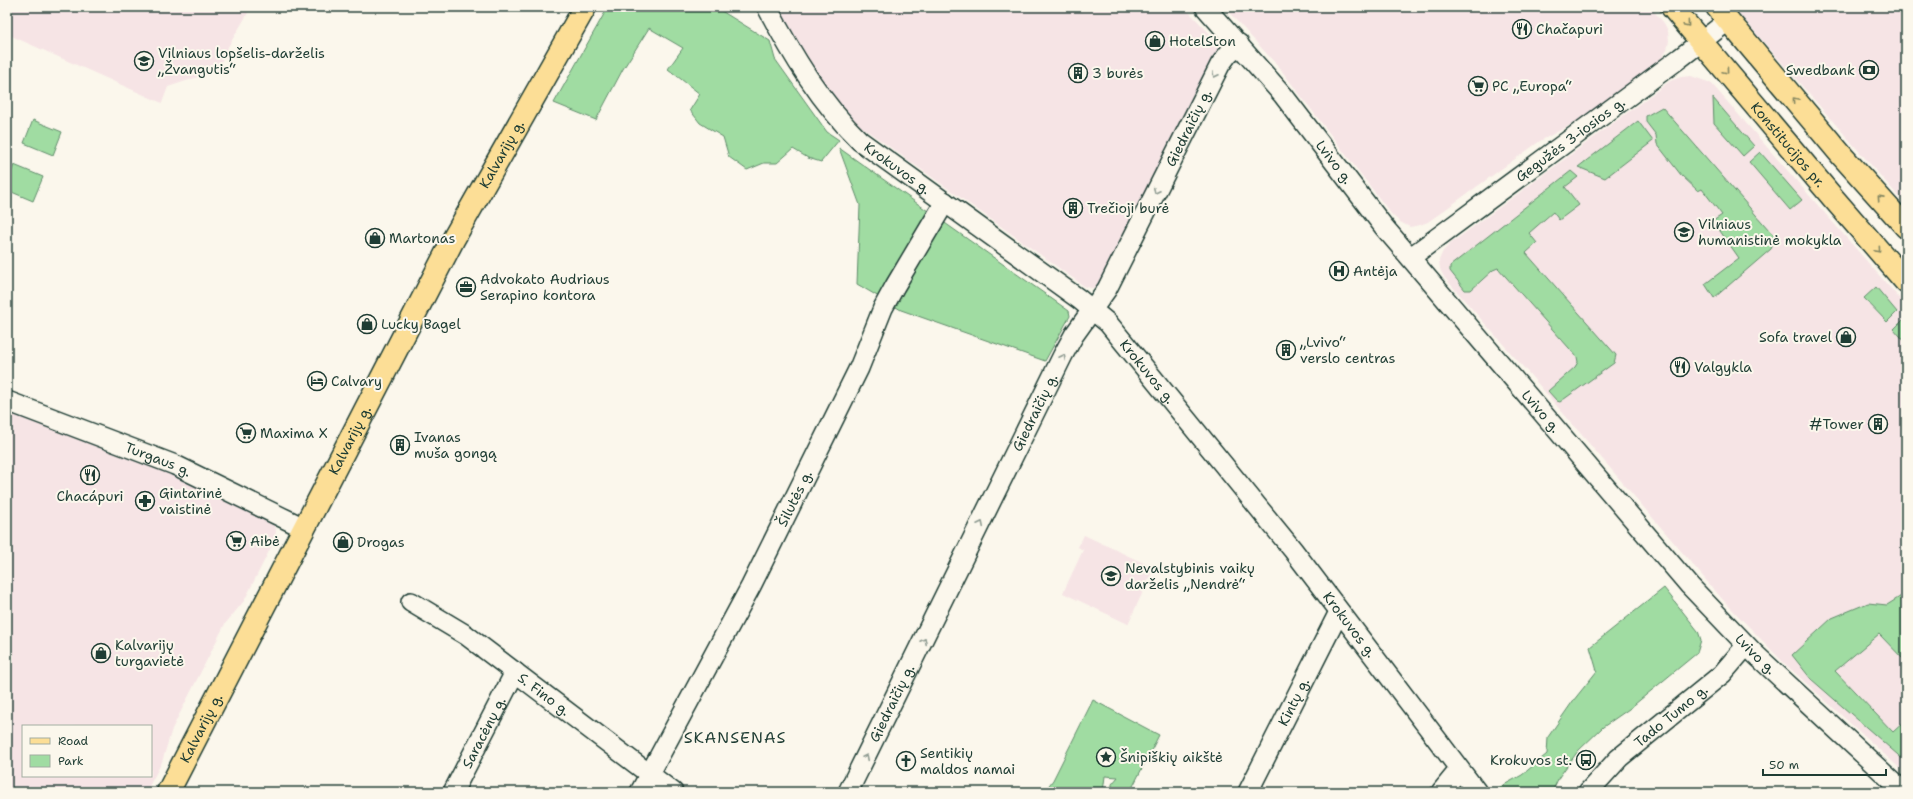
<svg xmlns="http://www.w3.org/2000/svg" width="1913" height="799" font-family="'Shantell Sans',sans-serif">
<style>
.built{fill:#f6e4e5;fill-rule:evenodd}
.green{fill:#a0dca2;stroke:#608c6b}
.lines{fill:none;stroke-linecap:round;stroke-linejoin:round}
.minor-casing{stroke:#1f3d34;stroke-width:22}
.major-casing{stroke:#1f3d34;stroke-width:25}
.minor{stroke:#fbf7ec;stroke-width:19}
.major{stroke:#fcde96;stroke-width:22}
.oneway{stroke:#828560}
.oneway2{stroke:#8d9a90}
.labels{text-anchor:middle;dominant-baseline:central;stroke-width:4;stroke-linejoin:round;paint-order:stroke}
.poi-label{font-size:14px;fill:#1f3d34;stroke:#fbf7ec;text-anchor:start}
.street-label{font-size:14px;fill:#1f3d34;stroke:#fbf7ec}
.quarter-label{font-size:16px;letter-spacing:1px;fill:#1f3d34;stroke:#fbf7ec}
</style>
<rect width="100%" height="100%" fill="#fbf7ec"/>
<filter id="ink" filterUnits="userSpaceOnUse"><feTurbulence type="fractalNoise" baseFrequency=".025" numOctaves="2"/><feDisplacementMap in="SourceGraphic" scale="8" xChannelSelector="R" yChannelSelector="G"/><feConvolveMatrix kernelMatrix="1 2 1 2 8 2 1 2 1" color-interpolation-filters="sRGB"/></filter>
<g filter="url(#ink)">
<path class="built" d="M7,7H243L246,9L248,13L225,52L219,70L168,87L162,103L7,34Z
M772,7H1184L1215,39L1218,44L1219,51L1102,284L1096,287L1091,288L1084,286L852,120L821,85Z
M1224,7H1650L1664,23L1668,31L1669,41L1667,50L1661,59L1576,122L1540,141L1428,222L1420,225L1410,227L1400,222L1392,215L1278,66Z
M1733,7H1906V205Z
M1691,76L1711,83L1906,306V774L1784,663L1723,600L1539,385L1444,277L1440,269L1439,260L1443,251L1450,244L1670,81L1681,77Z
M7,411L122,454L206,489L271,521L276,529L275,539L244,601L225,624L172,729L162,762L146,792H7ZM23,726H151V776H23Z
M1084,535L1154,568L1128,624L1063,593L1083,550L1078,547Z"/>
<path class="green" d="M608,7H715L770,41L775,59L827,132L839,140L821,162L808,158L793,149L777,163H764L747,170L729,157L723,137L700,123L690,110L700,94L668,69L683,48L649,28L623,69L596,120L554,103Z
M1713,98L1754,146L1743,156L1714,123Z
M1662,107L1776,238L1771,249L1714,298L1705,284L1739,258L1713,221L1722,215L1702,189L1698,191L1681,175L1657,144L1656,135L1646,122V116Z
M33,120L62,132L53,155L24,143Z
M1638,121L1653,141L1605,178L1578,167Z
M839,148L1069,311L1070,316L1045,361L901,310L857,284L860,205Z
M1760,152L1802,200L1790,210L1749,162Z
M14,165L43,177L33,201L7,190V183Z
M1571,171L1578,177L1565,187L1579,205L1559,220L1553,212L1529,233L1537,243L1526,253L1616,355L1614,363L1560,402L1557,401L1548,391L1575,367L1578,362L1577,357L1498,268L1493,270L1471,290H1465L1450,271V266Z
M1876,287L1897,312L1887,322L1864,298Z
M1904,319L1906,322V343L1894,329Z
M1664,588L1698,631L1701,640L1697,653L1629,709L1603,727L1578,751L1559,777L1552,792H1491L1522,775L1547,754L1548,737L1573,701L1597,671L1590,647Z
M1906,593V662L1879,634L1835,671L1893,732L1906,720V762L1811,679L1792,655L1832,618L1868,603L1887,605Z
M1093,700L1159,735L1130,792H1112V784L1118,777L1105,776L1103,792H1044L1053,780Z"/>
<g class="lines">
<defs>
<g id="minor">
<path id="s1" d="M767,7C792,55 821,103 860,141L1079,299L1108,323L1293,550L1477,792"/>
<path id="s2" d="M1205,7L1283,95L1384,227L1690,586L1755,654L1904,792"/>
<path id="s3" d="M1411,257L1680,58L1729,20"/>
<path id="s4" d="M7,401L175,465L304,528"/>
<path id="s5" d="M411,602L466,635L673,792"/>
<path id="s6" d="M453,792L515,672"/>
<path id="s7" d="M640,792L751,586L859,368L883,308L895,286L945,202"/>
<path id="s8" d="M848,792L1063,355L1074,335L1107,289L1220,65L1228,54L1239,44"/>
<path id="s9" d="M1248,792L1339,612"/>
<path d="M1441,792L1459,770"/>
<path id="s10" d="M1588,792L1619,758L1722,674L1746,646"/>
</g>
<g id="major">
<path id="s11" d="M1672,7L1834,199L1906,282"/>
<path d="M1717,7L1843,157L1906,227"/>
<path id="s12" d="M168,792L454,238L585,7"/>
</g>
</defs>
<use href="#minor" class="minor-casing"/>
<use href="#major" class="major-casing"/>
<use href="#minor" class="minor"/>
<use href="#major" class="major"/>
</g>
<defs><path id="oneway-chevron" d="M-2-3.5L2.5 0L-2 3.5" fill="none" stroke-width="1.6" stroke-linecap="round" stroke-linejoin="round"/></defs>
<g class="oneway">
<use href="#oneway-chevron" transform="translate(1687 24) rotate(50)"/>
<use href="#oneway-chevron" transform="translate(1726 71) rotate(50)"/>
<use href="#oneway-chevron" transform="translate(1795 100) rotate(-130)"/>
<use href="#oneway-chevron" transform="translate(1880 198) rotate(-132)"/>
<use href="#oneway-chevron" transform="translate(1878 250) rotate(49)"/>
</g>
<g class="oneway2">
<use href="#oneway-chevron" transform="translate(1215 75) rotate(117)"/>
<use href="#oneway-chevron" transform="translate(1156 191) rotate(117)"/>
<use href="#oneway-chevron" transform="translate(1063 357) rotate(-63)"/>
<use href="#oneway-chevron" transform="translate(981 524) rotate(-64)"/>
<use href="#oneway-chevron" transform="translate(924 641) rotate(-63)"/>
<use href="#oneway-chevron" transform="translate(866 757) rotate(-64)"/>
</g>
</g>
<defs>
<symbol id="restaurant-ring" viewBox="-11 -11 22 22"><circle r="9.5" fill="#fbf7ec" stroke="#1f3d34" stroke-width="1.5"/><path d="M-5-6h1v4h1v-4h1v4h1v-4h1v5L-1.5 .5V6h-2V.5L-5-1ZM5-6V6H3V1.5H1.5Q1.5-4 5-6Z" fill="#1f3d34"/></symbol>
<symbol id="shop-ring" viewBox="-11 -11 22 22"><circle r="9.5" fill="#fbf7ec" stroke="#1f3d34" stroke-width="1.5"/><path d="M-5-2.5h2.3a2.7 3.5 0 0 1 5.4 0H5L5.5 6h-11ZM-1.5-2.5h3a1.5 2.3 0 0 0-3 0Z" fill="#1f3d34"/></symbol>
<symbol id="school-ring" viewBox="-11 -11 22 22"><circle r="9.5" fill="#fbf7ec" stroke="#1f3d34" stroke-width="1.5"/><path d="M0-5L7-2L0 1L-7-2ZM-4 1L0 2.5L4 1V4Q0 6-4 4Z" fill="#1f3d34"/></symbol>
<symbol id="bank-ring" viewBox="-11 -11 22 22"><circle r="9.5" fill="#fbf7ec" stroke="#1f3d34" stroke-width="1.5"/><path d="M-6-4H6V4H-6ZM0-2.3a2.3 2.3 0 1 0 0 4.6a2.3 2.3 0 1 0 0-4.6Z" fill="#1f3d34"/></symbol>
<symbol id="building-ring" viewBox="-11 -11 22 22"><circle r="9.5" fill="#fbf7ec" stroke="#1f3d34" stroke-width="1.5"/><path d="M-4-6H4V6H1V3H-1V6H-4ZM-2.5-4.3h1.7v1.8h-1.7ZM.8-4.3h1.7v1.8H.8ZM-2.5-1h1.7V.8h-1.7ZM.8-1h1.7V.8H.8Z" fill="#1f3d34"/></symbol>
<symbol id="supermarket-ring" viewBox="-11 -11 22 22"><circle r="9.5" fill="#fbf7ec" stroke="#1f3d34" stroke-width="1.5"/><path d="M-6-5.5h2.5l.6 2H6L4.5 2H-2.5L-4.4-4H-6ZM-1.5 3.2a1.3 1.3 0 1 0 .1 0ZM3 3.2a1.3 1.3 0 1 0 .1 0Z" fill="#1f3d34"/></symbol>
<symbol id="hospital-ring" viewBox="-11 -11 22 22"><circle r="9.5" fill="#fbf7ec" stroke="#1f3d34" stroke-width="1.5"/><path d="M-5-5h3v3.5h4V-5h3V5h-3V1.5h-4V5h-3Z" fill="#1f3d34"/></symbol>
<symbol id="office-ring" viewBox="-11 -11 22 22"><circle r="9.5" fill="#fbf7ec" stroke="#1f3d34" stroke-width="1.5"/><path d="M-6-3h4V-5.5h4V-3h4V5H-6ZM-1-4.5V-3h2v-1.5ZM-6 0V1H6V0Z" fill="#1f3d34"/></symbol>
<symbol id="hotel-ring" viewBox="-11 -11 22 22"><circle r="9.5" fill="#fbf7ec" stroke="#1f3d34" stroke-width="1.5"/><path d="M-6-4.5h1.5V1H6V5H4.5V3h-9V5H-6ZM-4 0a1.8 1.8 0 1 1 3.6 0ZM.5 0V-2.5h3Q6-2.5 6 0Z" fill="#1f3d34"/></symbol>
<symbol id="pharmacy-ring" viewBox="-11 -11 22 22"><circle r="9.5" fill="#fbf7ec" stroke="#1f3d34" stroke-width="1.5"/><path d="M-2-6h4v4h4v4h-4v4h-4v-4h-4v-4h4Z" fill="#1f3d34"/></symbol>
<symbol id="sight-ring" viewBox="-11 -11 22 22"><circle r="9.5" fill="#fbf7ec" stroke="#1f3d34" stroke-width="1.5"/><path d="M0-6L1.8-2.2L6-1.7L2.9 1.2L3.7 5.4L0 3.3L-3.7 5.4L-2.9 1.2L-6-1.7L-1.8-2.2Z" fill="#1f3d34"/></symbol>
<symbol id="bus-ring" viewBox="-11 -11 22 22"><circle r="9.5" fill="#fbf7ec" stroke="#1f3d34" stroke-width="1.5"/><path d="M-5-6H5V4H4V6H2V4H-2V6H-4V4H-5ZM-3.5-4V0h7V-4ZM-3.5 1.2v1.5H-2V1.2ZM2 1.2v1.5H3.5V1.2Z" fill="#1f3d34"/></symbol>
<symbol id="church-ring" viewBox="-11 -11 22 22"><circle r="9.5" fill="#fbf7ec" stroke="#1f3d34" stroke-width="1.5"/><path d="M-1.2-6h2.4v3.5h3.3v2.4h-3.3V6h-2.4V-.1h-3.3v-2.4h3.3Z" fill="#1f3d34"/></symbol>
</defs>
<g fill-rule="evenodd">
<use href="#restaurant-ring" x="1511" y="18" width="22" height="22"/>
<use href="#shop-ring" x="1144" y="30" width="22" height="22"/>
<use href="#school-ring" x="133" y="50" width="22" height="22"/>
<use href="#bank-ring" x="1858" y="59" width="22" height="22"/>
<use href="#building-ring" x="1067" y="62" width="22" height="22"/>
<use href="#supermarket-ring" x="1467" y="75" width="22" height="22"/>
<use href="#building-ring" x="1062" y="197" width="22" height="22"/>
<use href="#school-ring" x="1673" y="221" width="22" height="22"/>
<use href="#shop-ring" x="364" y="227" width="22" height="22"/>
<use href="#hospital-ring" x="1328" y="260" width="22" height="22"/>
<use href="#office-ring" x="455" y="276" width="22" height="22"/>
<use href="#shop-ring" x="356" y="313" width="22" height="22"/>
<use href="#shop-ring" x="1835" y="326" width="22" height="22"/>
<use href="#building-ring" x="1275" y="339" width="22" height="22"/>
<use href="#restaurant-ring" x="1669" y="356" width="22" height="22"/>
<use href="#hotel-ring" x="306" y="370" width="22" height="22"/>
<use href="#building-ring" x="1867" y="413" width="22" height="22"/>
<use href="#supermarket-ring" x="235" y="422" width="22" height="22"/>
<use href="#building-ring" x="389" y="434" width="22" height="22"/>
<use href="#restaurant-ring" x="79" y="464" width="22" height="22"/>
<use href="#pharmacy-ring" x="134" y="490" width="22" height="22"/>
<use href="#supermarket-ring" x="225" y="530" width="22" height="22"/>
<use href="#shop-ring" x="332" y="531" width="22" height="22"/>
<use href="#school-ring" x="1100" y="565" width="22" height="22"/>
<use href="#shop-ring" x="90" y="642" width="22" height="22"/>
<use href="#sight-ring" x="1095" y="746" width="22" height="22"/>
<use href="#bus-ring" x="1575" y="749" width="22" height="22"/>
<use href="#church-ring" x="895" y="750" width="22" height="22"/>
</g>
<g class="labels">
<g class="poi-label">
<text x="1536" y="29">Chačapuri</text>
<text x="1169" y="41">HotelSton</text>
<text x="158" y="53">Vilniaus lopšelis-darželis<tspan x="158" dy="16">„Žvangutis“</tspan></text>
<text x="1855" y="70" text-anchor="end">Swedbank</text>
<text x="1092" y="73">3 burės</text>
<text x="1492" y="86">PC „Europa“</text>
<text x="1087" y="208">Trečioji burė</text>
<text x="1698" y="224">Vilniaus<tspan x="1698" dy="16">humanistinė mokykla</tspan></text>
<text x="389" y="238">Martonas</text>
<text x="1353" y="271">Antėja</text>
<text x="480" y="279">Advokato Audriaus<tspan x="480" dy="16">Serapino kontora</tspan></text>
<text x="381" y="324">Lucky Bagel</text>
<text x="1832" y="337" text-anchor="end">Sofa travel</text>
<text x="1300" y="342">„Lvivo“<tspan x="1300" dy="16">verslo centras</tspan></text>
<text x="1694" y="367">Valgykla</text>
<text x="331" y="381">Calvary</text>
<text x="1864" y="424" text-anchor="end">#Tower</text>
<text x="260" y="433">Maxima X</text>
<text x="414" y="437">Ivanas<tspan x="414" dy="16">muša gongą</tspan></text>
<text x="159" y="493">Gintarinė<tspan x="159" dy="16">vaistinė</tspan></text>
<text x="90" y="496" text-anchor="middle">Chacápuri</text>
<text x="250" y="541">Aibė</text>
<text x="357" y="542">Drogas</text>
<text x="1125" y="568">Nevalstybinis vaikų<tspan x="1125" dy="16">darželis „Nendrė“</tspan></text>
<text x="115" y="645">Kalvarijų<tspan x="115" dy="16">turgavietė</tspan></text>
<text x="920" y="753">Sentikių<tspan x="920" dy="16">maldos namai</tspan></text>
<text x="1120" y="757">Šnipiškių aikštė</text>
<text x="1572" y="760" text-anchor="end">Krokuvos st.</text>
</g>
<g class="street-label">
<text stroke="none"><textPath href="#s8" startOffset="747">Giedraičių g.</textPath></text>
<text stroke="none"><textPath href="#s3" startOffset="198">Gegužės 3-iosios g.</textPath></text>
<text stroke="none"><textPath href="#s11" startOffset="180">Konstitucijos pr.</textPath></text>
<text stroke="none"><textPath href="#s12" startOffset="720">Kalvarijų g.</textPath></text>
<text stroke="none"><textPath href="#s2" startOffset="202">Lvivo g.</textPath></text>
<text stroke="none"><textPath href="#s1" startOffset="210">Krokuvos g.</textPath></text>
<text stroke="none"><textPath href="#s1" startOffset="534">Krokuvos g.</textPath></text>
<text stroke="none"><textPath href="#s2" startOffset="526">Lvivo g.</textPath></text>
<text stroke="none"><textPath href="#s8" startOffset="423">Giedraičių g.</textPath></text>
<text stroke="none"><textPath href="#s12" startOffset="396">Kalvarijų g.</textPath></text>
<text stroke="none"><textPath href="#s4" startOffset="162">Turgaus g.</textPath></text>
<text stroke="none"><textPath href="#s7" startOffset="332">Šilutės g.</textPath></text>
<text stroke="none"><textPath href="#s1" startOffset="858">Krokuvos g.</textPath></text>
<text stroke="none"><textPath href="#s2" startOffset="850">Lvivo g.</textPath></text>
<text stroke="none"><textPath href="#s5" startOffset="162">S. Fino g.</textPath></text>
<text stroke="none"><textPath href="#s9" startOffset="101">Kintų g.</textPath></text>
<text stroke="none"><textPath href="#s8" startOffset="99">Giedraičių g.</textPath></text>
<text stroke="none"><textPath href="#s10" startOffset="113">Tado Tumo g.</textPath></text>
<text stroke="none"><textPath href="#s12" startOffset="72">Kalvarijų g.</textPath></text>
<text stroke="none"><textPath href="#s6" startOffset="67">Saracėnų g.</textPath></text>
</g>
<g class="quarter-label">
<text x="735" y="737">SKANSENAS</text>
</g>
</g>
<rect width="1913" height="799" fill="none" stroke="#fbf7ec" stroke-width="24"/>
<rect x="12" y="12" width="1889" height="775" fill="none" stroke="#1f3d34" stroke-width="1.5" filter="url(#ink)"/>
<rect x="22" y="725" width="130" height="52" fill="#fbf7ec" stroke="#a3ada2"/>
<rect x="30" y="738" width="20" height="6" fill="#fcde96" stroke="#a3ada2"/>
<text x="58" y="745" font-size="12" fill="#1f3d34">Road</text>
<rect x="30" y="755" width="20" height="12" fill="#a0dca2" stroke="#a3ada2"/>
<text x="58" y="765" font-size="12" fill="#1f3d34">Park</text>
<path d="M1763 769v6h123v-6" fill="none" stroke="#1f3d34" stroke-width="2"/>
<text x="1769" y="769" font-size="12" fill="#1f3d34" stroke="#fbf7ec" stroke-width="3" paint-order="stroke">50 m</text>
</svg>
